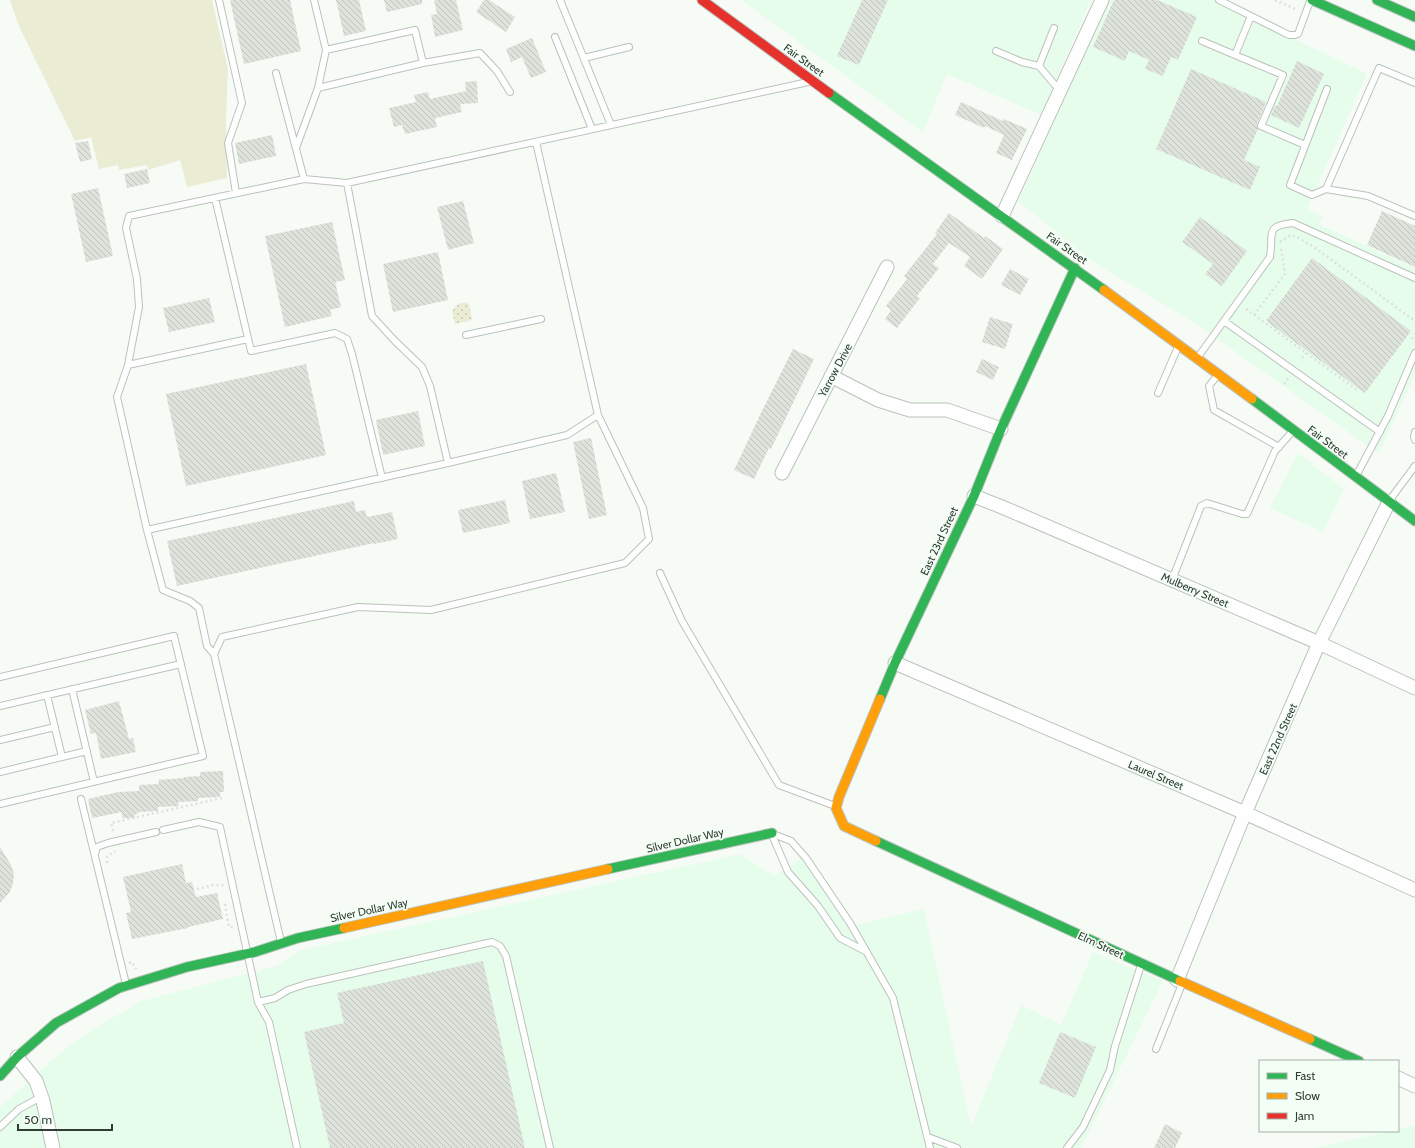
<svg xmlns="http://www.w3.org/2000/svg" width="1415" height="1148" font-family="Cabin,sans-serif">
<style>
.built{fill:#e7fdec}
.grass{fill:#eaedd3}
.park{fill:url(#park-dots)}
.building{fill:url(#building-back-hatch)}
.lines{fill:none;stroke-linecap:round;stroke-linejoin:round}
.lane-casing{stroke:#bbc2bc;stroke-width:8}
.street-casing{stroke:#bbc2bc;stroke-width:15}
.fast-casing{stroke:#bbc2bc;stroke-width:11}
.slow-casing{stroke:#bbc2bc;stroke-width:11}
.jam-casing{stroke:#bbc2bc;stroke-width:11}
.path{stroke:#dde0de;stroke-width:2.5;stroke-dasharray:2 3;stroke-linecap:butt}
.lane{stroke:#fefefe;stroke-width:6}
.street{stroke:#fefefe;stroke-width:13}
.fast{stroke:#30b455;stroke-width:9}
.slow{stroke:#ff9f0a;stroke-width:9}
.jam{stroke:#e5322d;stroke-width:9}
.labels{text-anchor:middle;dominant-baseline:central;stroke-width:3.5;stroke-linejoin:round;paint-order:stroke}
.street-label{font-size:11px;fill:#313d34;stroke:#f3fef5}
</style>
<defs>
<pattern id="park-dots" width="8" height="8" patternUnits="userSpaceOnUse"><rect width="8" height="8" fill="#eaedd3"/><path d="M2 2h.1M6 6h.1" fill="none" stroke="#c9ccb6" stroke-width="1.8" stroke-linecap="round"/></pattern>
<pattern id="building-back-hatch" width="6" height="6" patternUnits="userSpaceOnUse"><rect width="6" height="6" fill="#dde3db"/><path d="M-1 5l2 2M0 0l6 6M5-1l2 2" fill="none" stroke="#bec4bd"/></pattern>
</defs>
<rect width="100%" height="100%" fill="#f6fbf6"/>
<path class="built" d="M741,0H1091L1041,115L947,74L923,132Z
M1109,0H1214L1367,74L1307,209L1323,216L1319,224L1415,268V374L1379,454L1195,323L1095,263L1018,201Z
M1298,453L1344,489L1323,532L1270,508Z
M740,854L774,876L808,854L856,925L924,909L971,1127L1021,1005L1061,1025L1093,952L1163,981L1081,1148H0V1107L61,1052L97,1027L141,1001L276,966L301,950Z
M1415,1125V1148H1315L1390,1131H1398V1129Z"/>
<path class="grass" d="M10,0H212L228,69L226,122L227,178L187,187L180,160L148,170L147,165L119,170L118,165L99,169L91,137L75,141L19,26Z"/>
<path class="park" d="M466,302L469,304L472,320L455,324L452,311L458,304Z"/>
<path class="building" d="M230,0H290L301,51L244,64Z
M336,0H359L366,31L344,36Z
M384,0H422V4L387,12Z
M434,0H456L463,30L435,37L431,15L437,14Z
M484,0H489L515,17L506,32L476,12Z
M862,0H888L859,65L837,56Z
M1114,0H1157L1197,17L1178,60L1171,57L1163,76L1145,69L1149,60L1129,51L1125,61L1093,47Z
M532,38L546,72L531,78L522,57L511,62L506,49Z
M1297,61L1324,74L1299,128L1271,115L1275,106H1277Z
M1191,69L1266,102L1257,124L1258,129L1244,160L1260,167L1250,190L1156,149Z
M477,81L478,103L460,104L462,112L435,118L437,127L405,134L402,125L394,127L389,108L416,102L414,95L428,92L430,99L466,91L465,82Z
M961,102L1003,121L1004,119L1027,129L1012,160L996,153L1004,135L985,126L984,128L955,115Z
M272,135L276,156L239,164L235,143Z
M88,141L92,159L80,162L75,143Z
M147,169L150,183L127,188L124,174Z
M98,188L113,256L86,262L71,194Z
M463,201L474,243L448,250L437,207Z
M1382,211L1415,226V267L1367,245Z
M949,213L984,238L985,236L1003,249L982,279L964,266L970,257L949,243L933,264L939,268L917,296L920,298L897,328L885,319L891,310L886,306L907,279L904,276L937,234L935,233Z
M1200,217L1247,251L1222,286L1205,274L1213,264L1182,242Z
M332,222L345,280L335,282L341,307L330,310L332,316L285,327L265,236Z
M438,252L448,300L393,312L383,264Z
M1312,258L1411,331L1365,393L1266,321Z
M1010,269L1029,279L1020,295L1001,285Z
M209,298L215,322L169,332L163,308Z
M990,317L1013,324L1005,349L982,342Z
M793,349L814,359L771,449L769,448L754,479L734,470L761,413Z
M982,359L999,367L993,380L976,372Z
M306,364L326,455L186,486L166,394Z
M418,411L425,446L383,455L376,420Z
M591,438L607,515L589,519L573,442Z
M556,473L565,512L530,519L522,481Z
M505,500L510,523L463,533L458,510Z
M354,501L356,512L365,510L367,517L392,512L398,539L374,544V543L177,586L167,541Z
M119,701L129,739L133,738L136,752L101,759L96,733L91,734L85,710Z
M223,771L224,792H220V797L198,798V801L178,802L179,806L158,807V811L138,812V814H135V818H122V812L92,818L88,799L118,792L139,791V785L159,784L158,780L184,778V777L200,776V772Z
M0,847L11,865L14,874L13,883L10,892L0,903Z
M182,864L186,883L192,882L196,897L217,893L223,919L188,927V928L132,939L126,913L131,912L123,877Z
M483,961L525,1148H330L304,1032L344,1023L337,993Z
M1060,1032L1096,1047L1075,1098L1039,1083Z
M1165,1124L1182,1133L1175,1148H1154Z"/>
<g class="lines">
<defs>
<path id="lane" d="M219,0L242,103L228,143L236,193
M560,0L611,125
M1219,0L1289,35H1295L1298,34L1310,1
M1054,28L1039,66L1055,85L1062,88
M555,37L592,129
M1202,41L1235,55L1251,16
M326,50L415,30L423,63
M996,51L1022,62L1039,66
M1235,55L1283,75L1261,126L1305,145
M584,58L629,47
M276,73L304,179
M1415,83L1379,68L1326,189L1368,196L1415,216
M318,88L423,63L480,53L497,71L510,92
M296,148L318,88L326,50L314,0
M347,183L372,316L395,341L422,367L430,386L448,463L147,530L117,397L128,365L139,307L137,279L126,228L129,216L304,179L347,183L808,82
M1326,189L1312,195L1290,185L1327,89
M215,198L251,351L335,333L347,339L352,354L382,478
M1224,321L1380,432
M466,335L541,319
M1198,357L1270,257C1274,233 1264,226 1293,223L1415,278
M128,365L248,339
M1217,376L1209,386L1214,410L1279,447
M1158,393L1178,347
M1415,432L1414,437L1415,440
M448,463L567,435L598,415
M1356,476L1388,416L1415,353
M1389,501L1415,466
M147,530L163,590L190,601L199,608L207,646L214,654
M660,573L682,621L779,785L835,806
M1172,580L1201,506L1207,503L1242,514H1247L1275,451L1292,432
M0,677L174,636L203,756L0,804
M72,689L94,782
M47,695L62,757
M0,706L181,664
M0,740L55,727
M0,772L87,751
M81,799L126,984
M163,830L199,822L220,827L258,1002L260,1006L269,1022L297,1148
M773,834L791,841L806,858L850,923L893,998L930,1148
M772,835L788,872L818,906L840,938L865,951
M95,854L97,847L108,843L156,832
M281,942L214,654L222,637L358,607L431,610L625,563L649,539L643,508L598,415L536,142
M258,1002L275,998L288,990L306,984L492,942L500,946L506,956L550,1148
M1156,1049L1182,984
M0,1127L19,1109L41,1097
M928,1137L957,1148
M1067,1148L1083,1127L1110,1070L1115,1046L1141,965"/>
<path id="street" d="M1002,216L1102,0
M831,376L878,400L910,410H947L1001,429
M782,473L887,267
M974,496L1002,507L1319,643L1415,688
M895,663L1245,813L1415,890
M1177,980L1245,813L1319,643L1389,502
M17,1057L36,1081L43,1101L53,1148
M1398,1078L1415,1086"/>
<path id="fast" d="M1312,0L1415,46
M1377,0L1415,17
M829,93L1104,290
M1252,399L1415,521
M880,699L895,663L974,496L1001,429L1075,268
M876,841L1180,981
M608,869L772,833
M1310,1039L1359,1061
M0,1076L17,1057L56,1023L119,988L187,967L255,952L298,938L344,928"/>
<path id="slow" d="M1104,290L1252,399
M876,841L844,826L836,808L839,797L880,699
M344,928L608,869
M1180,981L1310,1039"/>
<path id="jam" d="M702,0L829,93"/>
</defs>
<use href="#lane" class="lane-casing"/>
<use href="#street" class="street-casing"/>
<use href="#fast" class="fast-casing"/>
<use href="#slow" class="slow-casing"/>
<use href="#jam" class="jam-casing"/>
<path class="path" d="M1275,0L1298,10
M1280,242L1290,235L1297,237L1314,247L1415,321
M1246,309L1357,390
M1254,315L1285,274L1281,249
M1412,339L1415,334
M1302,358L1306,353
M1284,384L1289,377
M113,831L111,823L222,798
M107,863V857L115,851
M197,889L213,885H222L225,888
M225,904L229,927H233
M129,963L132,962L136,969"/>
<use href="#lane" class="lane"/>
<use href="#street" class="street"/>
<use href="#fast" class="fast"/>
<use href="#slow" class="slow"/>
<use href="#jam" class="jam"/>
</g>
<g class="labels">
<g class="street-label">
<text transform="translate(804 60) rotate(36)">Fair Street</text>
<text transform="translate(1067 248) rotate(35)">Fair Street</text>
<text transform="translate(835 370) rotate(-62)">Yarrow Drive</text>
<text transform="translate(1328 442) rotate(37)">Fair Street</text>
<text transform="translate(939 541) rotate(-65)">East 23rd Street</text>
<text transform="translate(1195 590) rotate(23)">Mulberry Street</text>
<text transform="translate(1278 739) rotate(-66)">East 22nd Street</text>
<text transform="translate(1156 775) rotate(23)">Laurel Street</text>
<text transform="translate(685 840) rotate(-13)">Silver Dollar Way</text>
<text transform="translate(369 910) rotate(-12)">Silver Dollar Way</text>
<text transform="translate(1101 945) rotate(25)">Elm Street</text>
</g>
</g>
<rect x="1259" y="1060" width="140" height="72" fill="#f3fef5" stroke="#a5b1a8"/>
<rect x="1267" y="1073" width="20" height="6" fill="#30b455" stroke="#a5b1a8"/>
<text x="1295" y="1080" font-size="12" fill="#313d34">Fast</text>
<rect x="1267" y="1093" width="20" height="6" fill="#ff9f0a" stroke="#a5b1a8"/>
<text x="1295" y="1100" font-size="12" fill="#313d34">Slow</text>
<rect x="1267" y="1113" width="20" height="6" fill="#e5322d" stroke="#a5b1a8"/>
<text x="1295" y="1120" font-size="12" fill="#313d34">Jam</text>
<path d="M18 1124v6h94v-6" fill="none" stroke="#313d34" stroke-width="2"/>
<text x="24" y="1124" font-size="12" fill="#313d34" stroke="#f3fef5" stroke-width="3" paint-order="stroke">50 m</text>
</svg>
